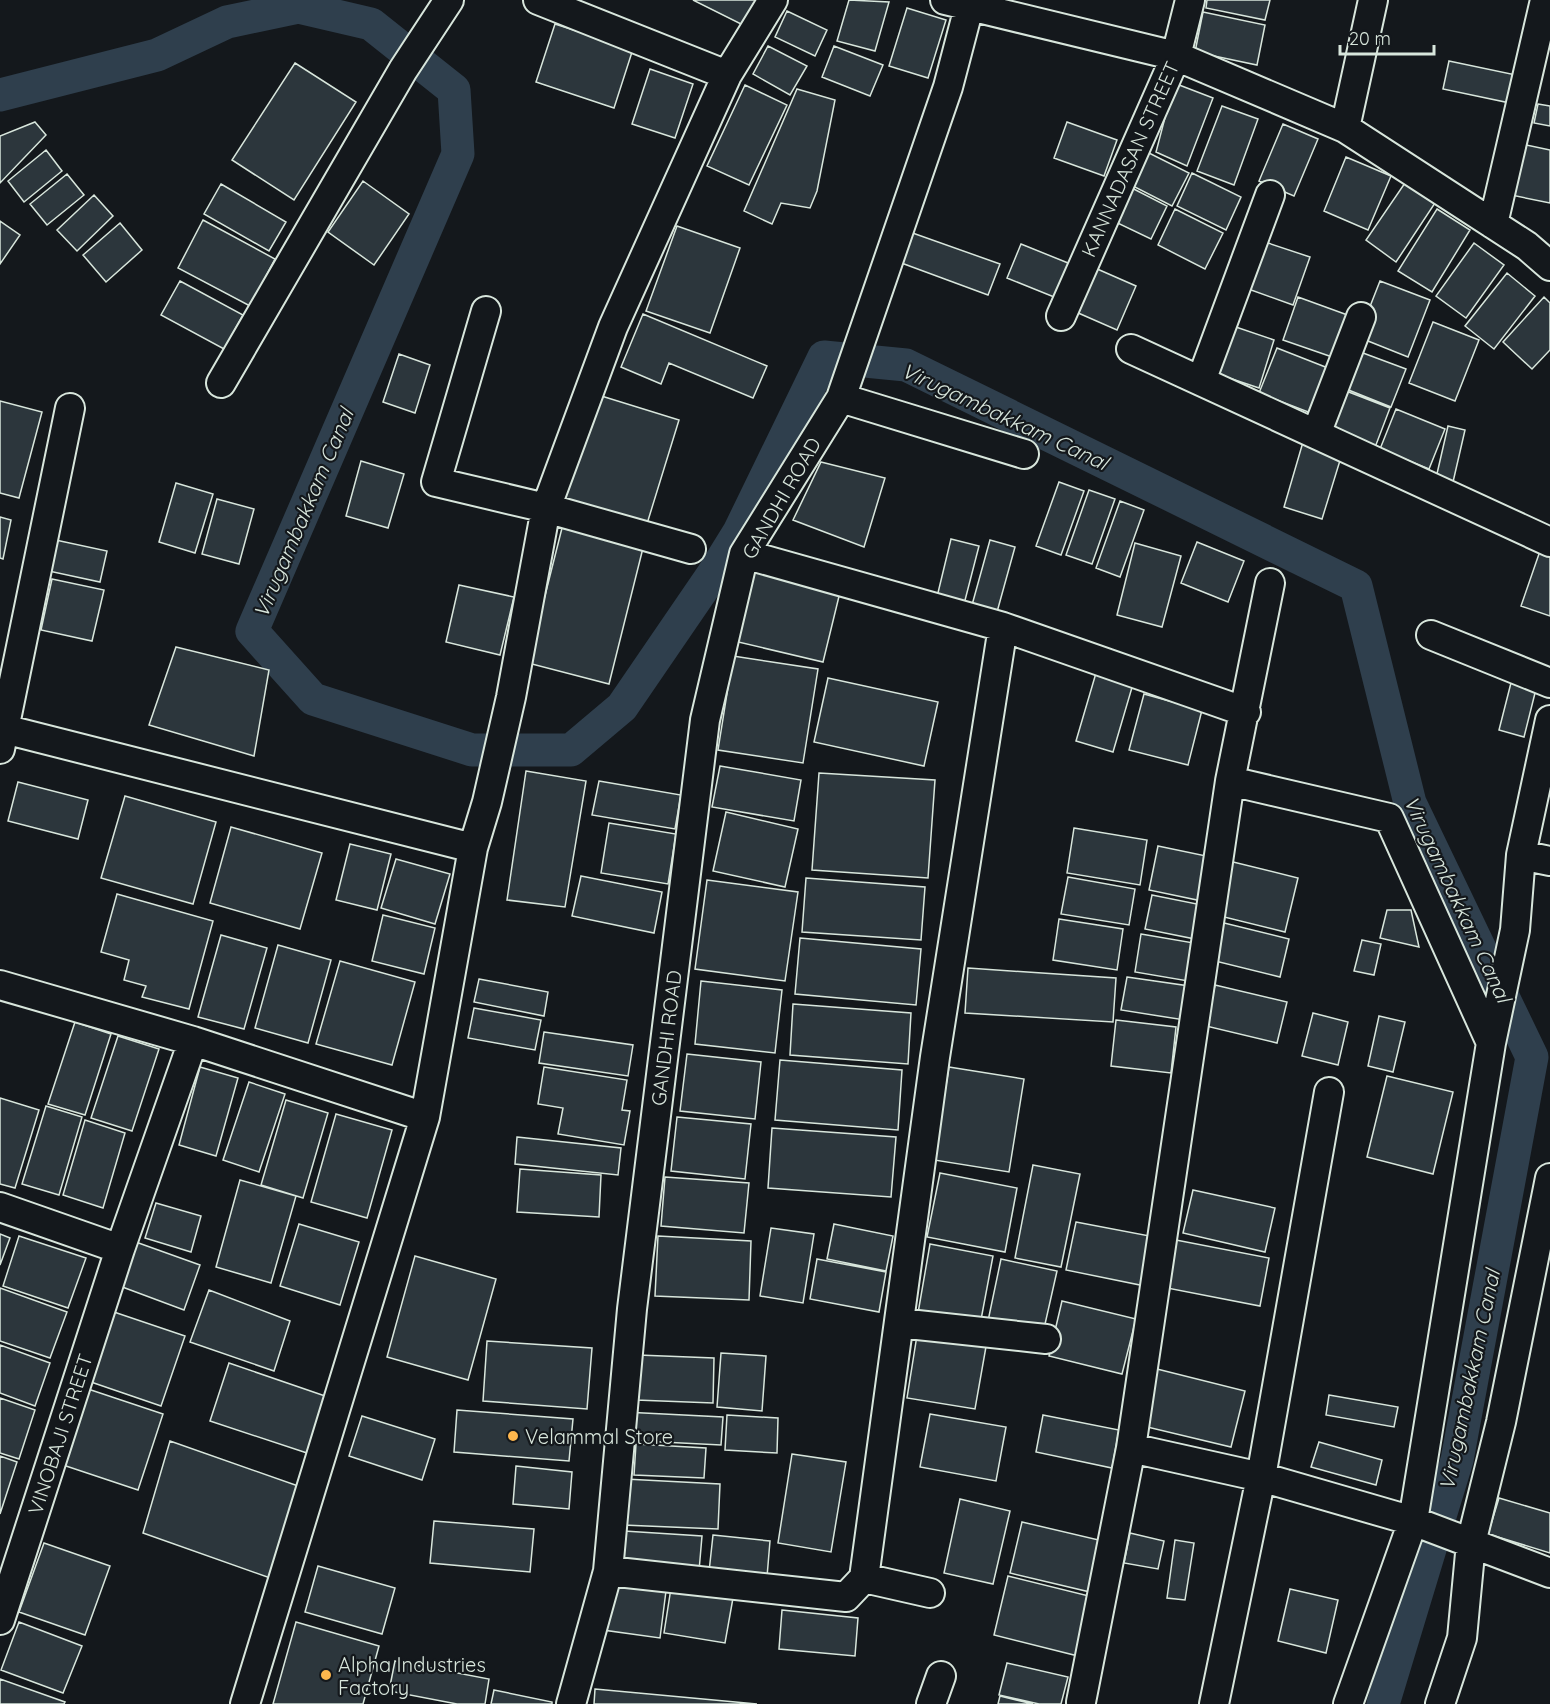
<svg xmlns="http://www.w3.org/2000/svg" width="1550" height="1704" font-family="Quicksand,sans-serif">
<style>
.lines{fill:none;stroke-linecap:round;stroke-linejoin:round}
.canal{stroke:#2f3f4d;stroke-width:33}
.building{fill:#2c363c;stroke:#d8e6dc;stroke-width:1.5}
.street-casing{stroke:#d8e6dc;stroke-width:32}
.street{stroke:#14181c;stroke-width:28}
.poi-dot{fill:#ffb74d;stroke:#14181c;stroke-width:2}
.labels{text-anchor:middle;dominant-baseline:central;stroke-width:4.5;stroke-linejoin:round;paint-order:stroke}
.street-label{font-size:20px;fill:#d8e6dc;stroke:#14181c}
.poi-label{font-size:20px;fill:#d8e6dc;stroke:#14181c;text-anchor:start}
.water-label{font-size:21px;font-style:italic;fill:#d8e6dc;stroke:#14181c}
</style>
<rect width="100%" height="100%" fill="#14181c"/>
<g class="lines">
<path class="canal" d="M0,95L157,55L227,22L298,7L371,24L454,90L458,154L252,631L313,699L472,750H571L622,707L713,574L739,532L824,357L906,365L1356,586L1410,803L1532,1057L1457,1460L1383,1704"/>
</g>
<path class="building" d="M693,0H763L749,28Z
M849,0L889,2L875,51L837,41Z
M1207,0H1270L1265,20L1206,8Z
M907,8L946,20L928,78L889,66Z
M787,11L827,30L815,56L775,37Z
M1203,12L1265,25L1257,65L1195,52Z
M555,24L633,49L614,108L536,82Z
M768,46L807,66L790,95L753,74Z
M834,46L883,65L870,96L822,77Z
M1449,61L1516,75L1510,103L1443,89Z
M295,63L356,102L294,200L232,160Z
M650,69L693,84L675,138L632,124Z
M1174,83L1213,98L1187,166L1156,152Z
M745,85L787,105L749,185L707,166Z
M797,89L835,100L817,191L810,208L781,203L772,224L744,211Z
M1538,104L1550,106V126L1534,123Z
M1222,106L1258,119L1234,185L1197,171Z
M35,122L46,135L0,183V136Z
M1067,122L1117,140L1104,176L1054,158Z
M1283,124L1318,139L1294,196L1259,181Z
M1522,144L1550,150V203L1511,195Z
M1141,149L1189,173L1172,206L1125,182Z
M46,150L62,171L24,202L8,181Z
M1346,157L1391,176L1368,230L1324,211Z
M1192,173L1241,197L1226,230L1177,206Z
M67,174L84,195L47,225L30,204Z
M1407,180L1437,200L1396,262L1366,240Z
M363,181L409,214L374,265L328,232Z
M221,184L286,222L269,251L204,214Z
M1124,184L1167,206L1151,239L1107,218Z
M94,195L113,216L77,251L57,230Z
M1175,209L1223,233L1205,269L1158,245Z
M1437,209L1470,230L1432,292L1398,271Z
M203,220L275,259L250,306L178,268Z
M0,221L20,235L0,264Z
M120,223L142,250L106,282L83,255Z
M677,226L740,248L710,333L646,311Z
M907,231L1000,264L988,295L896,261Z
M1256,239L1310,257L1293,305L1240,286Z
M1474,243L1504,265L1466,318L1436,296Z
M1021,244L1073,265L1059,299L1007,278Z
M1095,268L1136,286L1117,330L1076,312Z
M1507,273L1535,296L1494,349L1465,326Z
M180,281L243,315L224,349L161,315Z
M1380,281L1430,300L1408,357L1358,337Z
M1298,297L1353,317L1338,359L1283,340Z
M1544,297L1550,303V350L1532,369L1503,342Z
M643,314L767,366L753,398L669,363L661,384L621,367Z
M1433,322L1479,340L1455,401L1409,383Z
M1227,324L1274,340L1259,388L1211,372Z
M1277,348L1333,370L1316,415L1259,393Z
M1355,350L1406,369L1391,407L1341,387Z
M399,354L430,365L415,413L383,402Z
M1341,389L1390,408L1374,450L1325,431Z
M595,394L679,420L646,527L562,501Z
M0,401L42,412L19,498L0,493Z
M1396,409L1445,429L1429,469L1380,449Z
M1448,426L1465,430L1453,482L1436,478Z
M1303,442L1342,454L1322,519L1284,507Z
M361,461L404,474L388,528L346,516Z
M821,462L885,478L864,547L793,520Z
M1059,482L1084,491L1061,555L1036,546Z
M176,483L213,494L195,553L159,542Z
M1089,490L1115,499L1092,564L1066,555Z
M217,499L254,509L239,564L202,554Z
M1120,501L1144,510L1120,577L1096,568Z
M0,517L11,520L3,559L0,558Z
M562,528L643,548L609,684L528,663Z
M51,539L107,551L100,582L44,570Z
M951,539L979,546L963,608L936,601Z
M990,540L1015,547L997,612L972,605Z
M1197,542L1244,561L1228,602L1181,583Z
M1135,543L1181,556L1162,627L1117,615Z
M1540,551L1550,555V616L1521,606Z
M753,563L842,584L823,662L734,641Z
M52,579L104,590L92,641L41,630Z
M459,585L514,597L500,655L446,642Z
M176,647L269,670L254,756L149,725Z
M733,656L818,669L803,763L718,750Z
M1096,673L1133,684L1113,752L1076,741Z
M1513,675L1538,681L1524,737L1499,730Z
M828,678L938,702L924,766L814,742Z
M1144,694L1202,710L1188,765L1129,750Z
M720,766L801,780L794,821L712,807Z
M526,771L586,781L565,907L507,900Z
M819,773L935,780L928,878L812,870Z
M599,781L681,795L675,829L592,815Z
M18,782L88,800L78,839L8,821Z
M125,796L216,822L193,904L101,878Z
M726,812L798,829L785,887L713,871Z
M609,823L676,834L668,884L601,873Z
M231,827L322,853L300,929L210,903Z
M1074,828L1147,840L1140,885L1067,873Z
M350,844L391,854L377,910L336,900Z
M1158,846L1211,857L1202,901L1149,890Z
M396,859L450,874L435,924L381,908Z
M1225,860L1298,878L1285,932L1212,914Z
M581,876L662,892L654,933L572,916Z
M1068,877L1135,889L1129,925L1061,914Z
M806,878L925,887L921,940L802,932Z
M707,880L798,892L785,981L695,969Z
M117,894L213,921L189,1009L142,997L146,986L124,980L129,960L101,952Z
M1152,895L1202,905L1195,939L1145,929Z
M1387,910H1411L1419,947L1380,938Z
M383,915L435,928L424,974L372,961Z
M1059,919L1123,929L1117,970L1053,960Z
M1216,921L1289,939L1280,977L1207,959Z
M1141,934L1194,943L1188,981L1135,972Z
M221,935L267,948L244,1029L198,1017Z
M800,938L921,949L916,1005L795,994Z
M1362,940L1381,944L1374,975L1354,971Z
M278,945L331,960L308,1043L255,1028Z
M340,961L415,982L392,1065L316,1044Z
M968,968L1116,978L1113,1022L965,1013Z
M1127,977L1196,987L1191,1021L1121,1010Z
M479,979L548,992L544,1016L474,1002Z
M701,981L782,990L775,1053L695,1044Z
M1215,985L1287,1002L1277,1043L1206,1026Z
M793,1004L911,1013L908,1064L790,1055Z
M474,1008L541,1020L535,1050L468,1038Z
M1313,1013L1348,1022L1338,1065L1302,1056Z
M1379,1016L1405,1022L1393,1072L1368,1066Z
M1116,1020L1176,1027L1171,1073L1111,1066Z
M75,1022L111,1034L85,1115L48,1104Z
M544,1032L633,1045L628,1076L539,1063Z
M118,1036L159,1049L132,1131L91,1118Z
M687,1054L761,1062L755,1119L680,1111Z
M780,1060L902,1070L898,1130L775,1120Z
M200,1067L238,1078L216,1156L179,1145Z
M544,1067L627,1080L622,1110L630,1111L624,1145L558,1134L563,1108L538,1104Z
M949,1067L1024,1079L1009,1172L934,1160Z
M1387,1076L1453,1092L1433,1174L1367,1157Z
M249,1082L285,1094L259,1172L223,1160Z
M0,1098L39,1110L15,1188L0,1184Z
M286,1100L328,1113L303,1198L261,1185Z
M46,1106L82,1117L59,1195L22,1184Z
M336,1114L392,1130L367,1218L311,1202Z
M677,1117L751,1124L745,1179L671,1171Z
M85,1120L125,1133L103,1208L63,1195Z
M772,1128L896,1137L891,1197L768,1188Z
M517,1137L621,1148L618,1175L515,1164Z
M1033,1165L1080,1174L1061,1267L1015,1258Z
M520,1169L601,1175L599,1217L517,1212Z
M940,1173L1017,1188L1005,1252L927,1237Z
M665,1177L749,1183L744,1233L661,1226Z
M240,1180L296,1196L271,1283L216,1267Z
M1193,1190L1275,1208L1265,1252L1183,1233Z
M156,1203L201,1216L191,1252L145,1238Z
M1076,1222L1155,1237L1145,1286L1066,1270Z
M299,1224L359,1242L340,1305L280,1286Z
M834,1224L893,1236L886,1271L827,1259Z
M771,1228L814,1234L803,1303L760,1296Z
M0,1234L10,1238L0,1265Z
M19,1236L86,1258L68,1308L3,1286Z
M658,1236L751,1241L749,1300L655,1296Z
M1176,1240L1269,1258L1260,1306L1167,1288Z
M133,1241L200,1265L184,1310L117,1285Z
M930,1244L993,1256L980,1325L918,1313Z
M415,1256L496,1279L468,1380L387,1357Z
M817,1259L886,1272L879,1312L810,1299Z
M1001,1259L1057,1271L1043,1333L988,1321Z
M0,1288L67,1312L50,1358L0,1341Z
M209,1290L290,1321L274,1371L190,1342Z
M1062,1301L1136,1319L1122,1374L1049,1356Z
M111,1311L185,1336L161,1406L88,1381Z
M918,1329L987,1341L975,1409L907,1398Z
M487,1341L592,1348L587,1409L483,1401Z
M0,1345L50,1363L35,1406L0,1393Z
M721,1353L766,1356L762,1411L717,1407Z
M638,1355L714,1358L713,1403L636,1400Z
M229,1363L328,1397L310,1454L210,1421Z
M1157,1369L1245,1391L1231,1447L1143,1426Z
M88,1389L163,1414L138,1490L63,1465Z
M1329,1395L1398,1407L1394,1427L1326,1415Z
M0,1398L35,1410L19,1459L0,1453Z
M457,1410L573,1419L569,1461L454,1452Z
M624,1412L723,1417L721,1445L622,1440Z
M930,1414L1006,1427L996,1481L920,1467Z
M727,1415L778,1418L777,1453L725,1450Z
M1043,1415L1119,1430L1112,1468L1036,1452Z
M362,1416L435,1439L422,1480L349,1456Z
M170,1441L301,1487L273,1579L143,1533Z
M1319,1442L1382,1460L1376,1485L1311,1467Z
M636,1444L706,1448L704,1478L634,1475Z
M792,1454L846,1462L831,1552L778,1543Z
M0,1456L17,1462L0,1514Z
M516,1466L572,1472L569,1509L513,1504Z
M625,1479L720,1484L718,1529L623,1525Z
M1499,1498L1550,1513V1553L1488,1534Z
M960,1499L1010,1511L993,1584L944,1573Z
M434,1521L534,1529L530,1572L430,1563Z
M1022,1522L1103,1541L1090,1592L1010,1573Z
M624,1531L702,1536L699,1571L622,1567Z
M1130,1533L1164,1541L1158,1569L1124,1563Z
M713,1535L770,1541L767,1577L709,1572Z
M1175,1540L1194,1543L1185,1600L1167,1598Z
M44,1543L110,1566L85,1635L19,1612Z
M318,1566L395,1588L382,1634L305,1612Z
M1008,1576L1097,1598L1082,1657L994,1635Z
M609,1584L666,1591L660,1638L603,1630Z
M671,1588L733,1598L725,1643L664,1633Z
M1290,1589L1338,1600L1326,1653L1278,1641Z
M782,1610L858,1618L855,1656L779,1649Z
M19,1622L82,1646L63,1693L1,1670Z
M296,1622L379,1646L363,1704H273Z
M395,1661L489,1679L485,1704H457L389,1691Z
M1007,1663L1068,1677L1061,1704H1039L999,1695Z
M0,1679L65,1702L64,1704H0Z
M595,1689L757,1704H594Z
M494,1690L552,1702V1704H491Z
M1000,1696L1033,1704H998Z"/>
<g class="lines">
<defs>
<path id="street" d="M538,0L727,75
M945,0L1176,56L1345,128L1527,246L1550,266
M1345,128L1373,0
M1493,224L1545,0
M486,311L436,482L546,508L691,549
M1061,316L1176,56L1190,0
M1131,349L1550,542
M1201,381L1270,195
M221,383L403,70L449,0
M841,398L1024,454
M1316,434L1361,317
M744,554L1003,627L1246,712
M1431,635L1550,683
M4,729L473,848
M0,749L70,408
M1230,781L1389,818L1491,1043
M1521,855L1550,861
M0,985L193,1041L425,1117
M0,1207L120,1249
M899,1323L1046,1339
M1131,1448L1261,1477L1413,1521L1550,1573
M608,1571L846,1597L864,1578L935,1057L1003,627
M864,1578L930,1593
M0,1620L120,1249L193,1041
M1081,1702L1131,1448L1230,781L1270,583
M245,1704L425,1117L473,848L487,802L511,697L546,508L613,327L727,75L773,0
M571,1704L608,1571L632,1309L705,720L744,554L841,398L948,87L969,7
M931,1704L941,1676
M1214,1704L1261,1477L1329,1092
M1348,1704L1413,1521L1491,1043L1515,930L1521,855L1550,720
M1440,1704L1462,1638L1471,1543L1501,1422L1550,1178"/>
</defs>
<use href="#street" class="street-casing"/>
<use href="#street" class="street"/>
</g>
<g class="poi-dot">
<circle cx="513" cy="1436" r="6"/>
<circle cx="326" cy="1675" r="6"/>
</g>
<g class="labels">
<g class="street-label">
<text transform="translate(1130 159) rotate(-66)">KANNADASAN STREET</text>
<text transform="translate(781 498) rotate(-60)">GANDHI ROAD</text>
<text transform="translate(666 1038) rotate(-83)">GANDHI ROAD</text>
<text transform="translate(60 1434) rotate(-72)">VINOBAJI STREET</text>
</g>
<g class="poi-label">
<text x="525" y="1436">Velammal Store</text>
<text x="338" y="1664">Alpha Industries<tspan x="338" dy="23">Factory</tspan></text>
</g>
<g class="water-label">
<text transform="translate(1005 416) rotate(25)">Virugambakkam Canal</text>
<text transform="translate(303 513) rotate(-67)">Virugambakkam Canal</text>
<text transform="translate(1458 899) rotate(65)">Virugambakkam Canal</text>
<text transform="translate(1469 1380) rotate(-78)">Virugambakkam Canal</text>
</g>
</g>
<path d="M1340 45v9h94v-9" fill="none" stroke="#d8e6dc" stroke-width="3"/>
<text x="1349" y="45" font-size="18" fill="#d8e6dc" stroke="#14181c" stroke-width="4.5" paint-order="stroke">20 m</text>
</svg>
